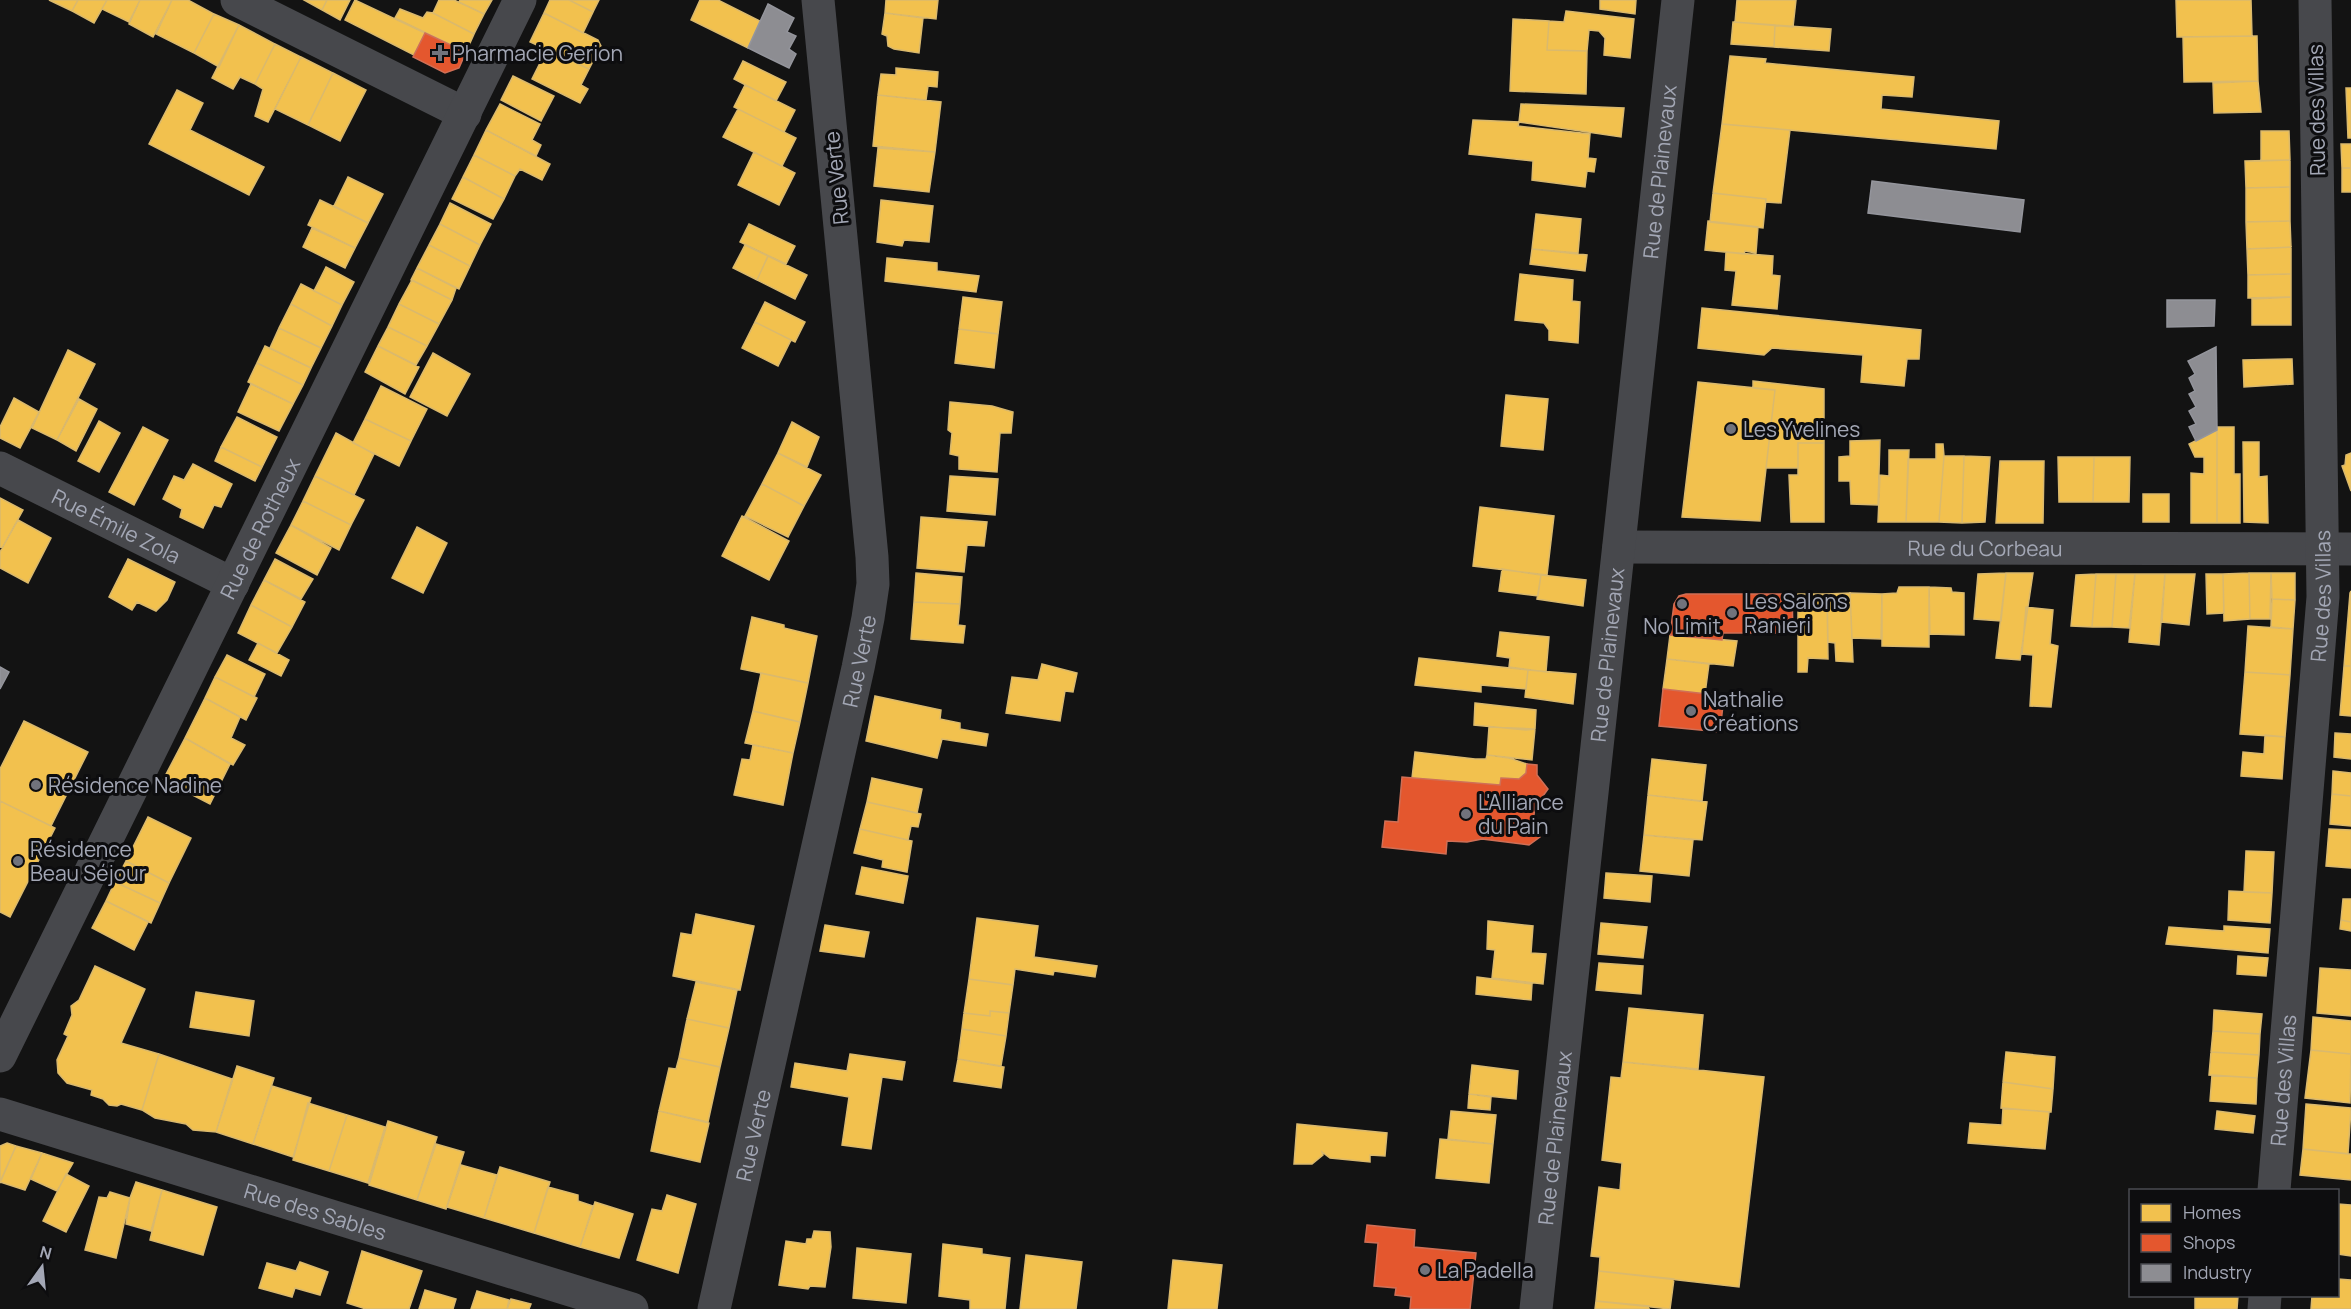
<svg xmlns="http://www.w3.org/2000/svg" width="2351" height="1309" font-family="Manrope,sans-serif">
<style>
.homes{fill:#f2c14e;stroke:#dab96d;stroke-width:1.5}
.shops{fill:#e4572e;stroke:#d06f56;stroke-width:1.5}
.industry{fill:#8d8d92;stroke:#94959c;stroke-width:1.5}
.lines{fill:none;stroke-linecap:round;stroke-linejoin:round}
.minor{stroke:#47484c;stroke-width:33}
.tertiary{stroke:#47484c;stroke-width:33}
.poi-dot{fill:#71737c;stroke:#0d0d0f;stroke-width:2}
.labels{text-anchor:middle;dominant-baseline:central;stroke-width:6;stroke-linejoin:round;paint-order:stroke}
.poi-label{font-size:21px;fill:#a3a7b5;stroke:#0d0d0f;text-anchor:start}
.street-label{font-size:21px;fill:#a3a7b5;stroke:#0d0d0f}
</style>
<rect width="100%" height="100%" fill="#131313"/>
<path class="homes" d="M49,0H78L72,11Z
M78,0H107L94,23L72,11Z
M107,0H140L129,22L102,9Z
M140,0H172L153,37L129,24Z
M172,0H188L214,14L194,53L156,34Z
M304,0H327L322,10Z
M327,0H350L340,20L322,10Z
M355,0L425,33L414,55L345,20Z
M439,0H454L484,14L474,34L433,13Z
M460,0H492L484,14L459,2Z
M550,0H569L593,12L583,33L544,13Z
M569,0H599L593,12Z
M700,0H718L760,21L748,48L691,20Z
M886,0H938L936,19L885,13Z
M1600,0H1636L1635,14L1600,9Z
M1737,0H1796L1793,27L1735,22Z
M2176,0H2251L2252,36L2177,37Z
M400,9L423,18L427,12L433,13L474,34L466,52L395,18Z
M1566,11L1634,19L1630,58L1604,55L1605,38L1599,31L1589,30L1587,51L1547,50L1549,21L1564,22Z
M544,13L598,40L601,46L589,69L530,42Z
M885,13L923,18L919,53L894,49L888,46L887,36L882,34Z
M214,14L239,25L219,67L194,53Z
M1513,19L1549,21L1547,50L1587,51L1586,94L1510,91Z
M1733,22L1775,25L1774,47L1731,44Z
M239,25L275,44L255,84L240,77L233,89L212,78Z
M1775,25L1831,29L1829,51L1774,47Z
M2257,36L2258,81L2184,82L2183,37Z
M275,44L301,57L268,122L255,116L263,89L255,84Z
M547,49L589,69L581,85L588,89L580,103L532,79Z
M1730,56L1766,59L1765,63L1914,77L1912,97L1882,95L1881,109L1999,121L1996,149L1722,124Z
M301,57L333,73L308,125L275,109Z
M743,61L786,82L776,101L734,79Z
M896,68L938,72L937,87L928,86L926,100L878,95L881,74L896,75Z
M333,73L366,90L340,141L308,125Z
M513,76L554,96L541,121L501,100Z
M2258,81L2261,112L2214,113L2213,83Z
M745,85L795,110L784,132L734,107Z
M2346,88H2351V138H2348Z
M177,90L203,103L190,130L264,167L249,195L149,144Z
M878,95L941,102L935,152L873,146Z
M500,104L540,124L532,140L541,145L536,156L486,130Z
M1521,104L1624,108L1621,137L1519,122Z
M738,109L796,138L782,166L723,137Z
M1473,120L1519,122L1518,126L1590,134L1588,158L1596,159L1594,172L1587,171L1585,187L1532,180L1533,161L1469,154Z
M1722,124L1790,130L1781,203L1766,202V199L1713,193Z
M486,130L550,164L542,180L520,169L515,176L474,155Z
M2261,131H2289L2290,160L2261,161Z
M2341,144H2351V168H2342Z
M878,148L935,152L929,192L874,186Z
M754,152L795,173L779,205L738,185Z
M474,155L515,176L504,199L463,177Z
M2290,160V187L2246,188L2245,161Z
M2342,168H2351V192H2342Z
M348,177L383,194L368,223L334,206Z
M463,177L504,199L493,219L452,199Z
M2290,187V221L2246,222V188Z
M1713,193L1766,199L1763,228L1710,222Z
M320,200L368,223L355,248L308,225Z
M881,200L933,206L929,242L904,240L902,246L877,242Z
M450,203L491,224L480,245L440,224Z
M1536,214L1581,219L1578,253L1532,249Z
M1708,221L1758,227L1756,253L1745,251L1744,254L1705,250Z
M2290,221L2291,247L2247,249L2246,222Z
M440,224L480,245L470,266L429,245Z
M749,224L795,246L786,264L740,242Z
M312,228L355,248L345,268L303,247Z
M429,245L470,266L459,289L417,268Z
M745,245L768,256L757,280L733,268Z
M2291,247V274L2248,275L2247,249Z
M1532,249L1587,255L1585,271L1530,264Z
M1726,252L1773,256L1772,275L1780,276L1777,309L1732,305L1736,271L1725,270Z
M768,256L807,275L795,299L757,280Z
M887,258L937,263V271L979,276L976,292L885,281Z
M326,267L354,282L342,305L314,291Z
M417,268L456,288L452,300L411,280Z
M1520,274L1573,280L1572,301L1580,302L1578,343L1549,340V330L1544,323L1515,320Z
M2291,274V297L2248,298V275Z
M412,280L452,300L439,324L399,304Z
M301,284L342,305L332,326L291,304Z
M963,297L1002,302L998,334L959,329Z
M2291,297V325H2252V299Z
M765,302L805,322L795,342L755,322Z
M291,304L332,326L321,348L279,328Z
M399,304L439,324L427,346L388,327Z
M1702,308L1921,330L1919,359H1907L1904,386L1861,382L1863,355L1772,348L1764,355L1698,348Z
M755,322L791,340L778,366L742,348Z
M388,327L427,346L416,365L378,346Z
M279,328L321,348L311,368L270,348Z
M959,329L998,334L994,368L955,363Z
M265,346L311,368L303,385L257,363Z
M378,346L419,367L405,394L365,372Z
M68,350L95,364L57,440L32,428Z
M433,353L470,374L447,416L410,397Z
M2292,359L2293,384L2244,387L2243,360Z
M257,363L303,385L293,404L248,382Z
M1753,381L1824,389V443H1798V468H1766L1775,390L1753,388Z
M1698,382L1775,390L1760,521L1682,517Z
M251,384L293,404L279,431L238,412Z
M381,386L427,409L411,441L365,419Z
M1506,395L1548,399L1543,450L1501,446Z
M14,398L39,412L20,448L0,438V427Z
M79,399L97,409L76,451L57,440Z
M950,402L992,406L1013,412L1011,433H1000L997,472L959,469V456L950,454L952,433L948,430Z
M237,417L277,437L262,467L221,447Z
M365,419L411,441L399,466L353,443Z
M99,421L120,433L99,472L78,461Z
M792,422L819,437L807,467L778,453Z
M143,427L168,440L134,505L109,492Z
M2217,427H2234V474H2240V523H2217Z
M2217,430V523H2191V473L2204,474V457H2195L2189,444Z
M336,433L374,454L354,495L315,476Z
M1880,440L1878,505L1851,504L1850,481H1839V457L1850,456V441Z
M2243,442H2259V477L2267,476L2268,523L2244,522Z
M1798,443H1824V522H1791L1789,475H1798Z
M1936,444H1943L1944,456L1939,522H1906L1908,459H1936Z
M221,447L262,467L255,481L215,461Z
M1889,450H1909L1906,522H1878L1880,475L1889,476Z
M778,453L821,475L804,506L762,484Z
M2351,453V491L2342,466L2345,465L2346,455Z
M1944,456H1964L1962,523L1939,522Z
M1964,456L1990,457L1985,522L1962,523Z
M2058,457H2094L2093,502H2059Z
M2094,457H2130L2129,502H2093Z
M2000,461H2044L2043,523H1996Z
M193,464L232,484L221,507L214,505L203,528L180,517L182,509L163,499L174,476L184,480Z
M315,476L364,500L351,525L303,501Z
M950,476L998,479L995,515L947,511Z
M762,484L804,506L788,537L745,516Z
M2143,494H2169V522H2143Z
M0,498L23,510L2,548L0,547Z
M303,501L351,525L339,550L291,525Z
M1480,507L1554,516L1547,575L1473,566Z
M742,516L789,541L769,580L722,556Z
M921,517L987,522L984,546L967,545L964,572L917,568Z
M18,520L51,538L28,583L0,568V552Z
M291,525L331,548L317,575L276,553Z
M417,527L447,543L423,593L392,578Z
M128,559L175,582L167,600L156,611L137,602L132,610L109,597Z
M275,559L313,579L301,599L264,580Z
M1502,569L1541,575L1538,596L1499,591Z
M916,573L962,577L960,604L914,602Z
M2006,573H2033L2020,660L1996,658Z
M2006,573L2001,621L1974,619L1978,574Z
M2249,573H2271L2270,619H2250Z
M2249,573L2250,619L2224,621L2223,574Z
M2271,573H2295V600L2272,599Z
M2096,574H2116L2112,627H2092Z
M2096,574L2092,627L2071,626L2076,575Z
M2116,574H2135L2129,628L2112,627Z
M2135,574H2165L2159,645L2129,642Z
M2165,574H2195L2189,625L2162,622Z
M2206,574H2223L2224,613L2207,614Z
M1541,575L1586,580L1583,606L1537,599Z
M264,580L305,602L292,627L251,605Z
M1899,587H1929V647L1882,646V594L1897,593Z
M1929,587L1951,588L1952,592L1964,593V635L1930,634Z
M2351,591V666H2344L2350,593Z
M1850,593L1882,594L1881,639L1852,638Z
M1850,593L1853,662L1836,661L1835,643L1828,642L1827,594Z
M1798,594H1827L1828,659L1808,658L1807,672H1798Z
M2272,599L2295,600L2293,629L2271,627Z
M914,602L960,604L958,625L965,626L963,643L911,639Z
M251,605L292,627L277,653L238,633Z
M2026,607L2053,610L2050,644L2058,646L2051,707L2030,706L2033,655L2022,654Z
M752,617L784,625V628L817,636L808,683L741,669Z
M2248,626L2293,629L2290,675L2245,672Z
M1500,632L1549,637L1546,672L1509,667L1510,658L1497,656Z
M1670,635L1737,641L1733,666L1667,659Z
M258,643L289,660L281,676L249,660Z
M227,655L265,674L254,697L215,677Z
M1419,658L1528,670L1526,689L1481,685V692L1415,685Z
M1667,659L1709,664L1705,694L1663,689Z
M1042,664L1077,673L1073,692L1065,691L1060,721L1006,713L1012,677L1038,680Z
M2344,666H2351V716L2340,715Z
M1528,670L1576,674L1573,704L1525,697Z
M2245,672L2290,675L2285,737L2240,734Z
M761,673L808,683L800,722L753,711Z
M215,677L257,698L246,720L205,698Z
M875,696L941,710L940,719L960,723V729L988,734L986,746L942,739L937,758L866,741Z
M205,698L240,717L231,738L245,745L233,765L185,738Z
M1475,703L1536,710L1535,729L1526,730L1474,725Z
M753,711L800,722L793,753L745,743Z
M24,721L88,752L51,826L0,801V769Z
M1489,727L1535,729L1532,760L1487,755Z
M2335,733L2351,734V759L2334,757Z
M2265,735L2285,737L2282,779L2241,776L2243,752L2264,754Z
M185,738L230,764L210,804L163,780Z
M753,745L793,753L783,805L734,795L742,759L750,760Z
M1415,752L1475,759H1486L1487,755L1509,758L1527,764L1526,773L1519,779L1501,778L1500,785L1412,778Z
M1652,759L1706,765L1702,801L1648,795Z
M2333,771L2351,773V796L2332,794Z
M872,778L922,789L917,813L867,802Z
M2332,794L2351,796V826L2330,824Z
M1648,795L1707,802L1702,840L1644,835Z
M0,801L55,828L10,917L0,912Z
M867,802L921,814L918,827L911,826L908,840L860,829Z
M148,817L191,838L169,883L126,861Z
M860,829L912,841L907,872L882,867L883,860L854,853Z
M2329,829L2351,830V868L2326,866Z
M1644,835L1693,840L1689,876L1640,871Z
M2246,851L2274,852L2272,893L2244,892Z
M126,861L169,883L160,903L115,882Z
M862,867L908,876L903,903L856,894Z
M1606,873L1652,876L1650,902L1604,898Z
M115,882L160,903L151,923L106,901Z
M2229,891L2272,893L2270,923L2228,920Z
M2343,899H2351V922L2341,920Z
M106,901L148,922L134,950L92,928Z
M696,914L754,926L740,990L673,976L681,933L692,935Z
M977,918L1038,926L1034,957L1097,966L1095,977L1054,971L1053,975L1015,969L1013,985L969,979Z
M2341,920L2351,922V931L2340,929Z
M1488,921L1533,926L1531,953L1546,954L1543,984L1492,978L1495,950L1487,949Z
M1601,923L1647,927L1643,958L1598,954Z
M825,925L869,932L864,957L820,951Z
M2224,926L2270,929L2268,953L2166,944L2169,927L2224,931Z
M2238,956L2268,958L2266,976L2237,974Z
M1599,963L1643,966L1641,994L1596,990Z
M95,966L145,989L121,1043L159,1054L142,1110L121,1104L117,1106L109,1105L103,1099L91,1095L92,1090L67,1083L58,1073L57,1060L68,1036L64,1034L72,1015L71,1006L79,1000Z
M2320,968L2351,970V1016L2317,1013Z
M1477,977L1532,984L1531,1000L1476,994Z
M969,979L1013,985L1009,1013L990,1011V1016L964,1013Z
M696,982L737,990L729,1028L687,1019Z
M196,992L254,1001L249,1036L190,1027Z
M1629,1008L1703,1015L1698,1069L1623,1062Z
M2214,1010L2262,1014L2260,1034L2213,1031Z
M990,1011L1009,1013L1006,1036L962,1029L964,1013L990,1016Z
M2313,1017L2351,1021V1054L2311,1050Z
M687,1019L729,1028L720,1067L679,1058Z
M962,1029L1006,1036L1001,1066L958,1059Z
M2213,1031L2260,1034L2259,1055L2211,1052Z
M2311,1050L2351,1054L2350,1103L2305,1098Z
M2006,1052L2055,1057L2053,1089L2003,1082Z
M2211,1052L2259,1055L2257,1078L2209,1075Z
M159,1054L232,1079L216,1132L193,1130L186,1124L155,1118L142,1110Z
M850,1054L905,1062L902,1080L882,1077L871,1149L842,1145L849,1097L791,1087L795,1063L847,1071Z
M679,1058L720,1067L708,1122L659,1111L669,1068L676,1069Z
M958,1059L1004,1067L1001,1088L954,1081Z
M1623,1062L1764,1077L1739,1287L1599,1271L1600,1257L1591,1256L1599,1187L1620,1190L1622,1163L1602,1160L1611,1077L1621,1078Z
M1472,1065L1518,1071L1516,1099L1469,1094Z
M237,1066L274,1078L253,1144L216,1132Z
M2212,1075L2257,1078L2256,1104L2210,1101Z
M2003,1082L2053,1089L2051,1112L2001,1108Z
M272,1086L311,1098L293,1157L253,1144Z
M1469,1094L1491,1097L1490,1110L1468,1108Z
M308,1103L347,1115L329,1171L293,1160Z
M2306,1104L2351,1108L2348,1154L2303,1149Z
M2003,1108L2049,1112L2045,1149L1968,1143L1970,1123L2002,1125Z
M659,1111L709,1123L700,1162L651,1151Z
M1451,1111L1496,1115L1493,1144L1448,1139Z
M2217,1111L2255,1116L2253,1133L2215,1129Z
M347,1115L385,1127L368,1183L329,1171Z
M388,1121L437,1137L417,1200L369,1185Z
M1297,1124L1387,1133L1385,1156L1370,1155V1162L1330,1158L1322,1152L1323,1155L1312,1164H1294Z
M1440,1139L1493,1144L1489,1183L1436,1178Z
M7,1143L16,1146L0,1183V1146Z
M436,1144L464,1152L446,1209L417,1200Z
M16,1146L42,1153L25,1190L0,1182Z
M2303,1149L2351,1154V1180L2300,1175Z
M42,1153L73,1163L57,1191L31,1179Z
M461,1165L497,1175L484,1218L447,1207Z
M500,1167L550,1182L534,1233L484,1218Z
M66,1174L89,1186L66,1232L43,1221Z
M136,1182L162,1190L151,1231L126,1224L130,1198Z
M548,1187L578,1195V1201L593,1206L580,1247L534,1233Z
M162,1190L217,1207L203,1255L150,1240Z
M110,1192L130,1198L116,1258L85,1250L99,1197L107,1198Z
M667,1195L696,1204L678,1273L637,1260L652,1209L662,1211Z
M595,1202L633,1214L619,1258L580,1247Z
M2338,1204L2351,1205V1256L2338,1254Z
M814,1231L830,1232L831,1247L825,1287L810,1286L808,1289L779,1285L786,1241L806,1244L807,1239H812Z
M943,1244L982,1249V1254L1010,1258L1005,1309H970V1300L939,1296Z
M857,1248L911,1254L906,1303L853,1298Z
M362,1251L422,1271L409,1309H366L347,1303Z
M1026,1255L1082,1262L1076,1309H1020Z
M1173,1260L1222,1265L1217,1309H1168Z
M300,1262L328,1272L320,1295L295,1288L292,1297L259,1288L267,1263L296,1271Z
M1599,1271L1674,1279L1670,1309L1596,1301Z
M2338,1279L2351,1280V1309H2311L2312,1296H2338Z
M425,1290L456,1299L453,1309H419Z
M477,1291L509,1300L507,1309H471Z
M2195,1296H2238L2237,1309H2195Z
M511,1299L531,1304L529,1309H507Z
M1596,1301L1649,1306V1309H1595Z"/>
<path class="shops" d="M425,33L466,52L459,68L445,73L413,57Z
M1686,594H1792L1793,633H1723L1722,640L1670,635L1674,604L1679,596Z
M1663,689L1724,696L1720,732L1659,726Z
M1527,764L1537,765V775L1548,789L1535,807L1532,830L1540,837L1529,845L1482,839L1467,842L1447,841L1446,854L1382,847L1385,821L1398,822L1402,777L1500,785L1501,778L1519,779L1526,773Z
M1367,1225L1415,1230L1414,1247L1476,1253L1470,1309H1410L1411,1297L1395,1295L1396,1288L1374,1286L1378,1243L1365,1242Z"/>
<path class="industry" d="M768,4L794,18L787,32L796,36L789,49L796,54L789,68L748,48Z
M1872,181L2024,200L2020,232L1868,213Z
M2167,300H2215L2214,326L2167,327Z
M2216,347L2217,430L2196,441L2189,427L2196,424L2189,411L2196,407L2189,394L2195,391L2189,378L2195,374L2188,361Z
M0,667L9,672L0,689Z"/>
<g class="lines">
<g class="minor">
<path d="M237,0L465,114"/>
<path id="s1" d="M0,468L233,584"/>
<path id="s2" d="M1619,547L2351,549"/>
<path id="s3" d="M0,1114L632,1309"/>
<path id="s4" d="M2274,1190L2323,597L2315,0"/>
<path id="s5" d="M714,1309L858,668L868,618L873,584L872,557L818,0"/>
<path d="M2264,1309L2265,1296"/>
</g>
<g class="tertiary">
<path id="s6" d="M0,1056L520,0"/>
<path id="s7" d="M1536,1309L1678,0"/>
</g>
</g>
<g class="poi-dot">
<path d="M437 44h6v6h6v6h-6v6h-6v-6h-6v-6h6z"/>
<circle cx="1731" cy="429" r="6"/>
<circle cx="1682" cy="604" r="6"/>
<circle cx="1732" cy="613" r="6"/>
<circle cx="1691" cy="711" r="6"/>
<circle cx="36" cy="785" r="6"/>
<circle cx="1466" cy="814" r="6"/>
<circle cx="18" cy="861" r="6"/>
<circle cx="1425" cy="1270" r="6"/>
</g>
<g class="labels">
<g class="poi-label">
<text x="452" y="53">Pharmacie Gerion</text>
<text x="1743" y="429">Les Yvelines</text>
<text x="1744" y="601">Les Salons<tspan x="1744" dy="24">Ranieri</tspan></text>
<text x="1682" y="626" text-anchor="middle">No Limit</text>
<text x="1703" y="699">Nathalie<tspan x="1703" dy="24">Créations</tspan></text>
<text x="48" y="785">Résidence Nadine</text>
<text x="1478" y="802">L'Alliance<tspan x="1478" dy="24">du Pain</tspan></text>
<text x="30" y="849">Résidence<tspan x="30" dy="24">Beau Séjour</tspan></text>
<text x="1437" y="1270">La Padella</text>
</g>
<g class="street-label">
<text transform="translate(2316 110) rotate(-91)">Rue des Villas</text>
<text stroke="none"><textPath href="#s7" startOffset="1144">Rue de Plainevaux</textPath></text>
<text transform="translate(836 178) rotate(-96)">Rue Verte</text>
<text stroke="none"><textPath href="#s1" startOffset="130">Rue Émile Zola</textPath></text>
<text stroke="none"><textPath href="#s6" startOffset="588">Rue de Rotheux</textPath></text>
<text stroke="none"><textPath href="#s2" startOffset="366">Rue du Corbeau</textPath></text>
<text stroke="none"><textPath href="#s4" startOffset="596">Rue des Villas</textPath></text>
<text stroke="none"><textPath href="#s7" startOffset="658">Rue de Plainevaux</textPath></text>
<text stroke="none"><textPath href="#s5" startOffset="664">Rue Verte</textPath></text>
<text stroke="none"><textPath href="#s4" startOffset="110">Rue des Villas</textPath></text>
<text stroke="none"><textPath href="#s5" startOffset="178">Rue Verte</textPath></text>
<text stroke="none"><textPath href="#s7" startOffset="172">Rue de Plainevaux</textPath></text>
<text stroke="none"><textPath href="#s3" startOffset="330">Rue des Sables</textPath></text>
</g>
</g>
<rect x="2129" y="1189" width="210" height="108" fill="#0d0d0f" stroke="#494b51" stroke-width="1.5"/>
<rect x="2141" y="1204" width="30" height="18" fill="#f2c14e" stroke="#494b51" stroke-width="1.5"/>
<text x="2183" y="1219" font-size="18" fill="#a3a7b5">Homes</text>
<rect x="2141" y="1234" width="30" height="18" fill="#e4572e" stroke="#494b51" stroke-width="1.5"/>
<text x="2183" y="1249" font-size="18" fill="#a3a7b5">Shops</text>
<rect x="2141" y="1264" width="30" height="18" fill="#8d8d92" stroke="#494b51" stroke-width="1.5"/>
<text x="2183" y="1279" font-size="18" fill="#a3a7b5">Industry</text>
<g transform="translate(42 1267) rotate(15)" stroke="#0d0d0f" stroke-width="4.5" paint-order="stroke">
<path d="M0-4.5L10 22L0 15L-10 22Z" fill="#a3a7b5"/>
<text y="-9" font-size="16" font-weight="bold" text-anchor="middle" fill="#a3a7b5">N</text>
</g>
</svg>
